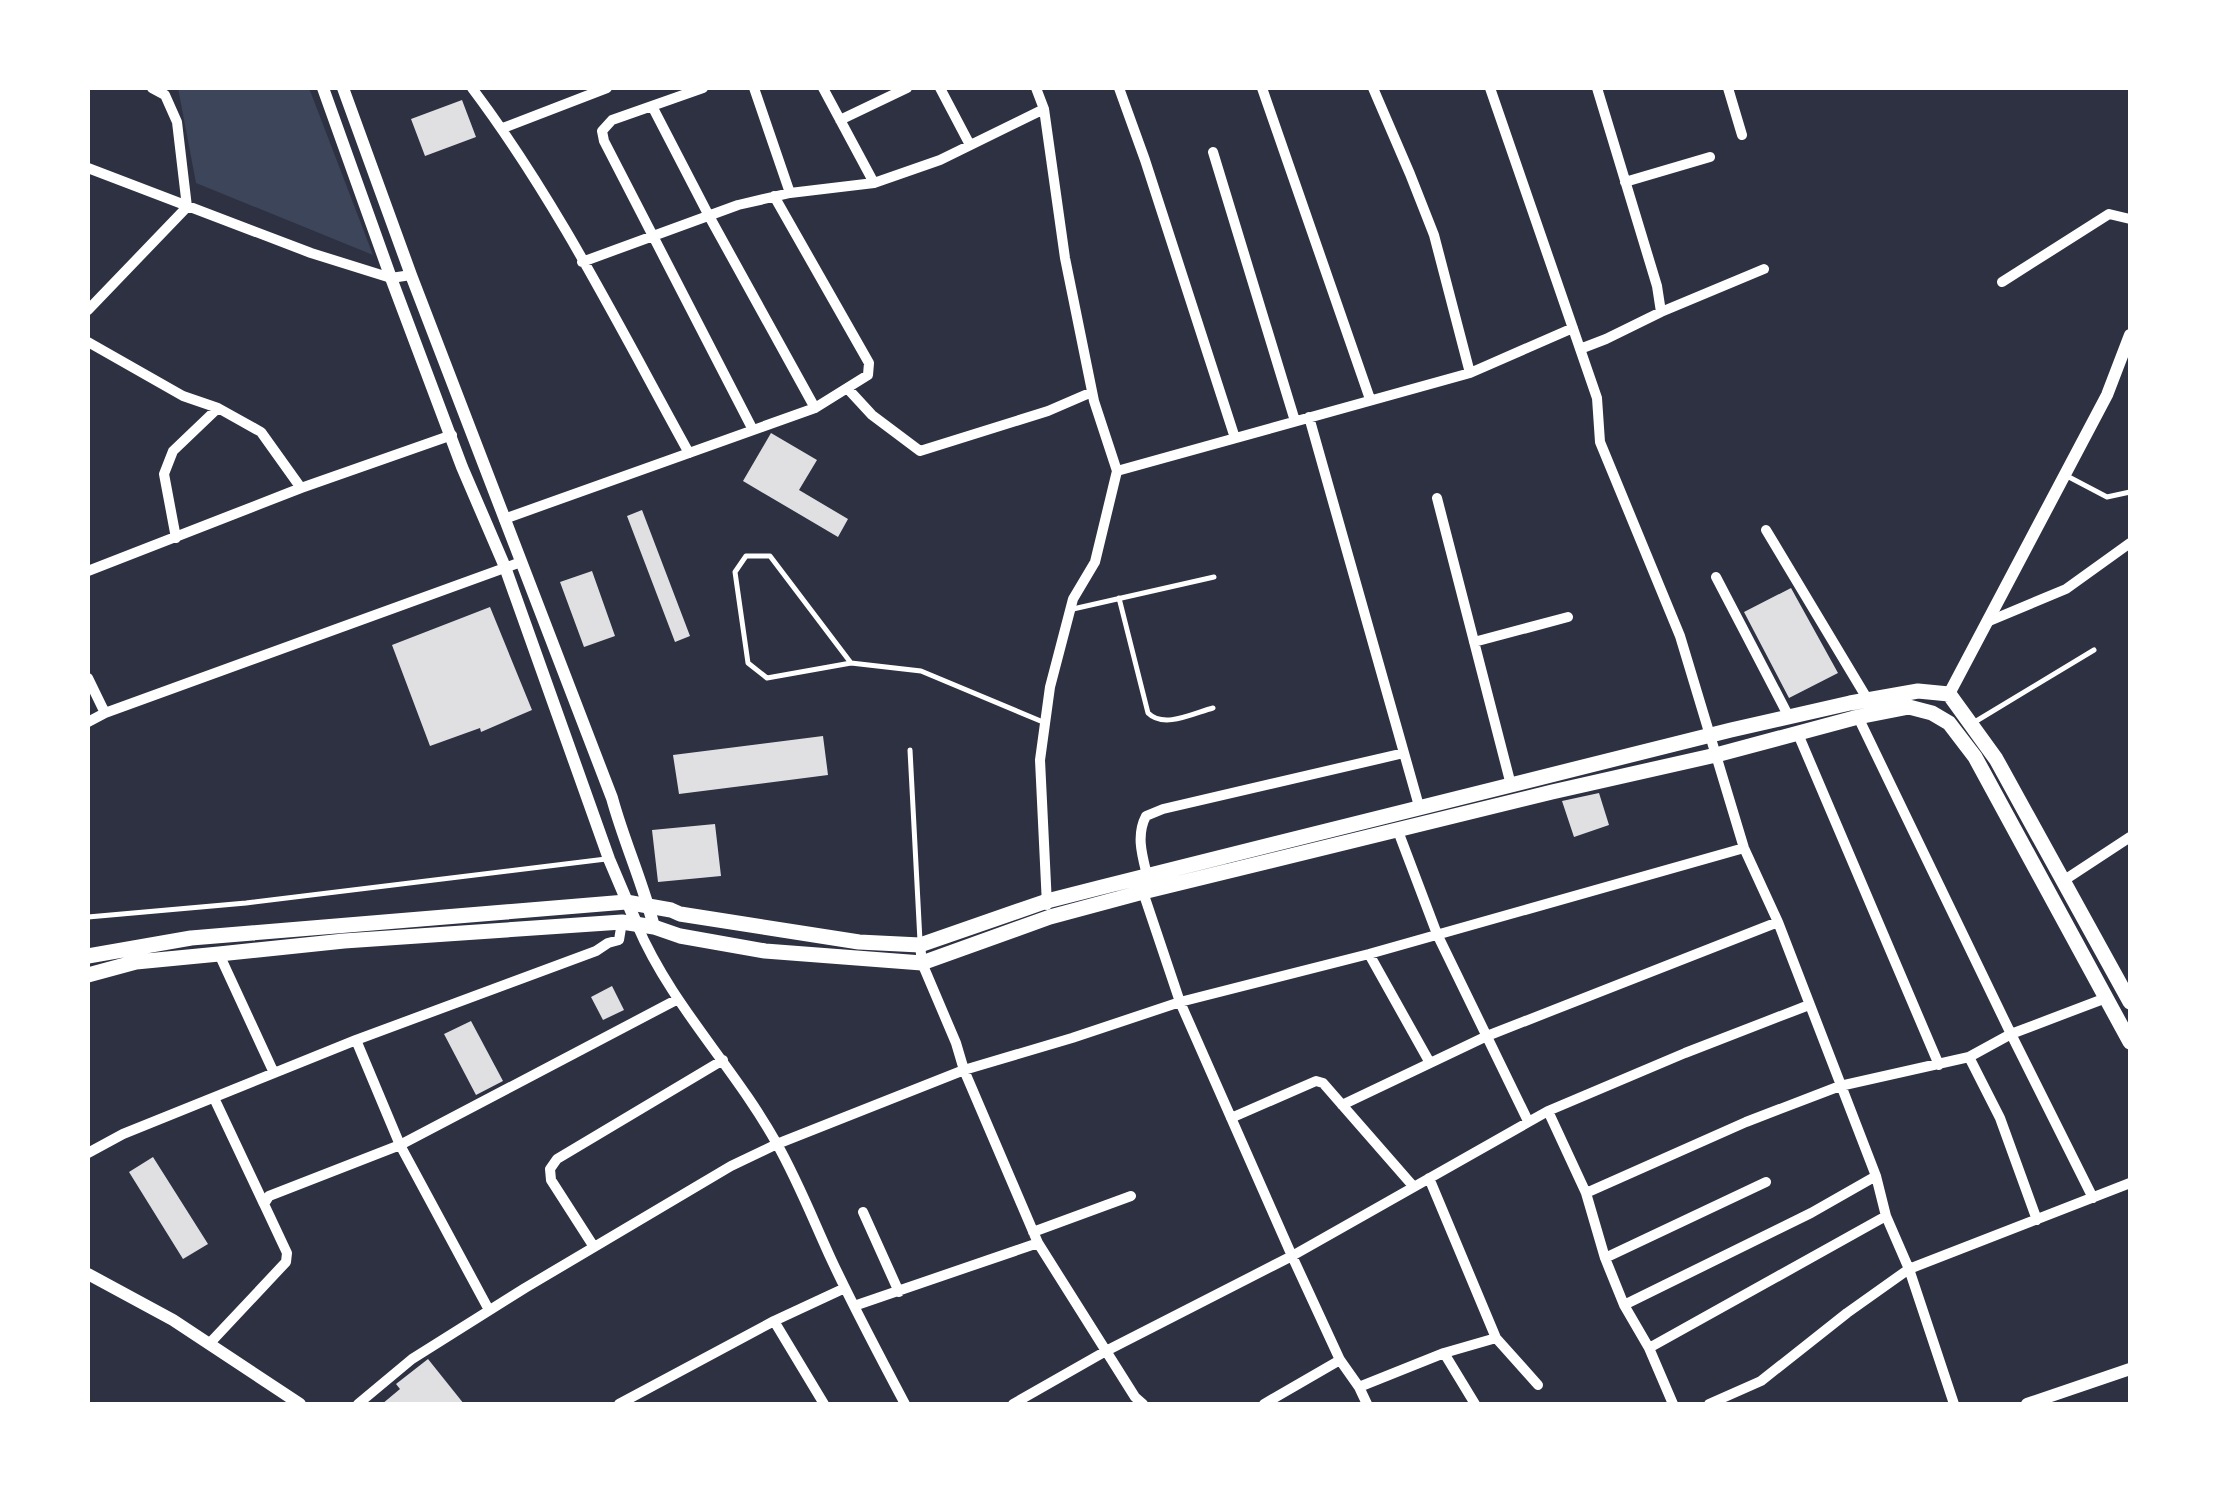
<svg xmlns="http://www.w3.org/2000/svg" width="2218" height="1492" font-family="Poppins,sans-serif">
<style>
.green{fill:#3c4559}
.building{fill:#e0e0e3}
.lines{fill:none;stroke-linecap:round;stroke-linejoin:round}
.service{stroke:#fff;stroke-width:5}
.minor{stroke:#fff;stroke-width:10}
.tertiary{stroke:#fff;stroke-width:12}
.primary{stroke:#fff;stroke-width:15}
</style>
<rect width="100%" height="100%" fill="#2d3142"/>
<path class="green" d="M178,88H309L373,255L196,183Z"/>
<path class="building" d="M462,100L476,137L425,156L411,119Z
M771,433L817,460L799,490L848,519L838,537L743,481Z
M642,510L690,636L675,642L627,516Z
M592,571L615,636L584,647L560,582Z
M1791,588L1838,673L1789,698L1744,612Z
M490,607L532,710L481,732L480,728L430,746L392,645Z
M823,736L828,775L679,794L673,755Z
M1599,793L1609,825L1574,837L1562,801Z
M715,824L721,876L658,882L652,830Z
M612,986L624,1010L603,1020L591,997Z
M471,1021L503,1081L476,1095L444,1034Z
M153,1157L208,1244L183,1259L129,1172Z
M428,1359L464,1404H382L400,1389L396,1384Z"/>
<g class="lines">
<path class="service" d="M2067,476L2107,497L2130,492
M1119,598L1148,713C1164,729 1194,713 1213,708
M1073,609L1214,577
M851,663L770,556H746L735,572L748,663L767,678L851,663L921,671L1043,722
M1973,723L2094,650
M910,750L920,941
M88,917L246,903L606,859"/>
<path class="minor" d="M472,88C557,201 621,330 689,453
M703,88L612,120L602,131L604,141L753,430
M754,88L790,193
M823,88L874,183
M940,88L970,145
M1036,88L1044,109L1065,258L1094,401L1117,471L1095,562L1073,599L1050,687L1040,760L1047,905
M1119,88L1145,160L1235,438
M1262,88L1370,399
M1373,88L1410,174L1434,235L1470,373
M1490,88L1597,398L1600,442L1680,636L1744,848L1778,922L1876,1176L1886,1216L1909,1269L1954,1404
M1597,88L1657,286L1661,312
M1728,88L1742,135
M652,106L709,216L815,408
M840,120L907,88
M503,128L607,88
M1213,152L1295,421
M88,168L311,253L391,278L411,275
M1625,182L1710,157
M582,262L738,205L790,193L874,183L940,160L1044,109
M2002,282L2109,214L2130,219
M88,310L187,207L177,122L165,95L152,88
M88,342L183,396L218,408L261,432L301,488
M1580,349L1606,339L1661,312L1764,269
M848,389L872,415L920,451L1048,411L1092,392
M1309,417L1419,806
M1117,471L1470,373L1573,328
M1437,498L1511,785
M504,519L815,408L868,375L869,363L774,196
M1766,530L1868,700
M176,538L164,474L173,451L218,408
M88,571L301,488L452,435
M1716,577L1789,717
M1987,622L2066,589L2130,543
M1474,642L1568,617
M88,678L105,713
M1858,717L2011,1034L2093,1198
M88,722L105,713L521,562
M1798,734L1939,1065
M1398,831L1437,934L1528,1121
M1147,875C1142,855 1136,835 1146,816L1163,809L1404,753
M2063,881L2130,837
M1143,892L1180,1002L1292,1256L1340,1360L1359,1387L1367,1404
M637,925C671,1005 735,1068 777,1144C798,1181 814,1222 832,1261C855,1310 880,1357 905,1404
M920,945L922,963L956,1043L964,1070L1038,1243L1135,1397L1143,1404
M219,954L274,1073
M1369,954L1430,1063
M356,1040L400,1145L489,1310
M1969,1057L2000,1118L2037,1220
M214,1098L264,1204
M1342,1105L1487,1036L1778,922
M1548,1111L1586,1193L1605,1258L1624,1305L1649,1348L1673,1404
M1231,1118L1316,1081L1323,1083L1413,1186
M88,1153L123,1134L356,1040L596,951L608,943L619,940L622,922
M1429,1178L1496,1338L1538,1385
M1586,1193L1746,1122L1840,1086L1969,1057L2011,1034L2106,998
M863,1212L899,1292
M1033,1232L1131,1196
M594,1247L551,1180L550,1169L557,1159L723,1060
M1605,1258L1766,1182
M1624,1305L1811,1213L1876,1176
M854,1306L1038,1243
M774,1321L824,1404
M209,1344L286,1262L287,1253L264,1204L269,1196L400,1145L678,999
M1649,1348L1886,1216
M1444,1353L1475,1404
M1359,1387L1444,1353L1496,1338
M358,1404L412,1359L525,1288L731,1166L777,1144L964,1070L1072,1038L1180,1002L1369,954L1744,848
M619,1404L774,1321L845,1288
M1013,1404L1106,1351L1292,1256L1548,1111L1685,1053L1809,1005
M1264,1404L1340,1360
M1709,1404L1761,1381L1847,1313L1909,1269L2130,1183"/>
<path class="tertiary" d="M323,88L391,278L462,467L505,567L609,859L637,925
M343,88L411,275L612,798C624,842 643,883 654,927
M1949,694L2107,395L2130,335
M88,1274L173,1320L300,1404
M2027,1404L2130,1369"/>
<path class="primary" d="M88,956L191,938L626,902L671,910L680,914L859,942L920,945L1047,901L1102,887L1731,730L1850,703L1918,691L1949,694L1996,759L2130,1002
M88,975L136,962L219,954L344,941L622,922L654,927L680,936L765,951L922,963L1050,917L1143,892L1552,792L1716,755L1858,717L1909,707L1932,713L1949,723L1975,757L2130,1042"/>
</g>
<rect width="2218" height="1492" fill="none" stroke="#ffffff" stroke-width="180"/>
</svg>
